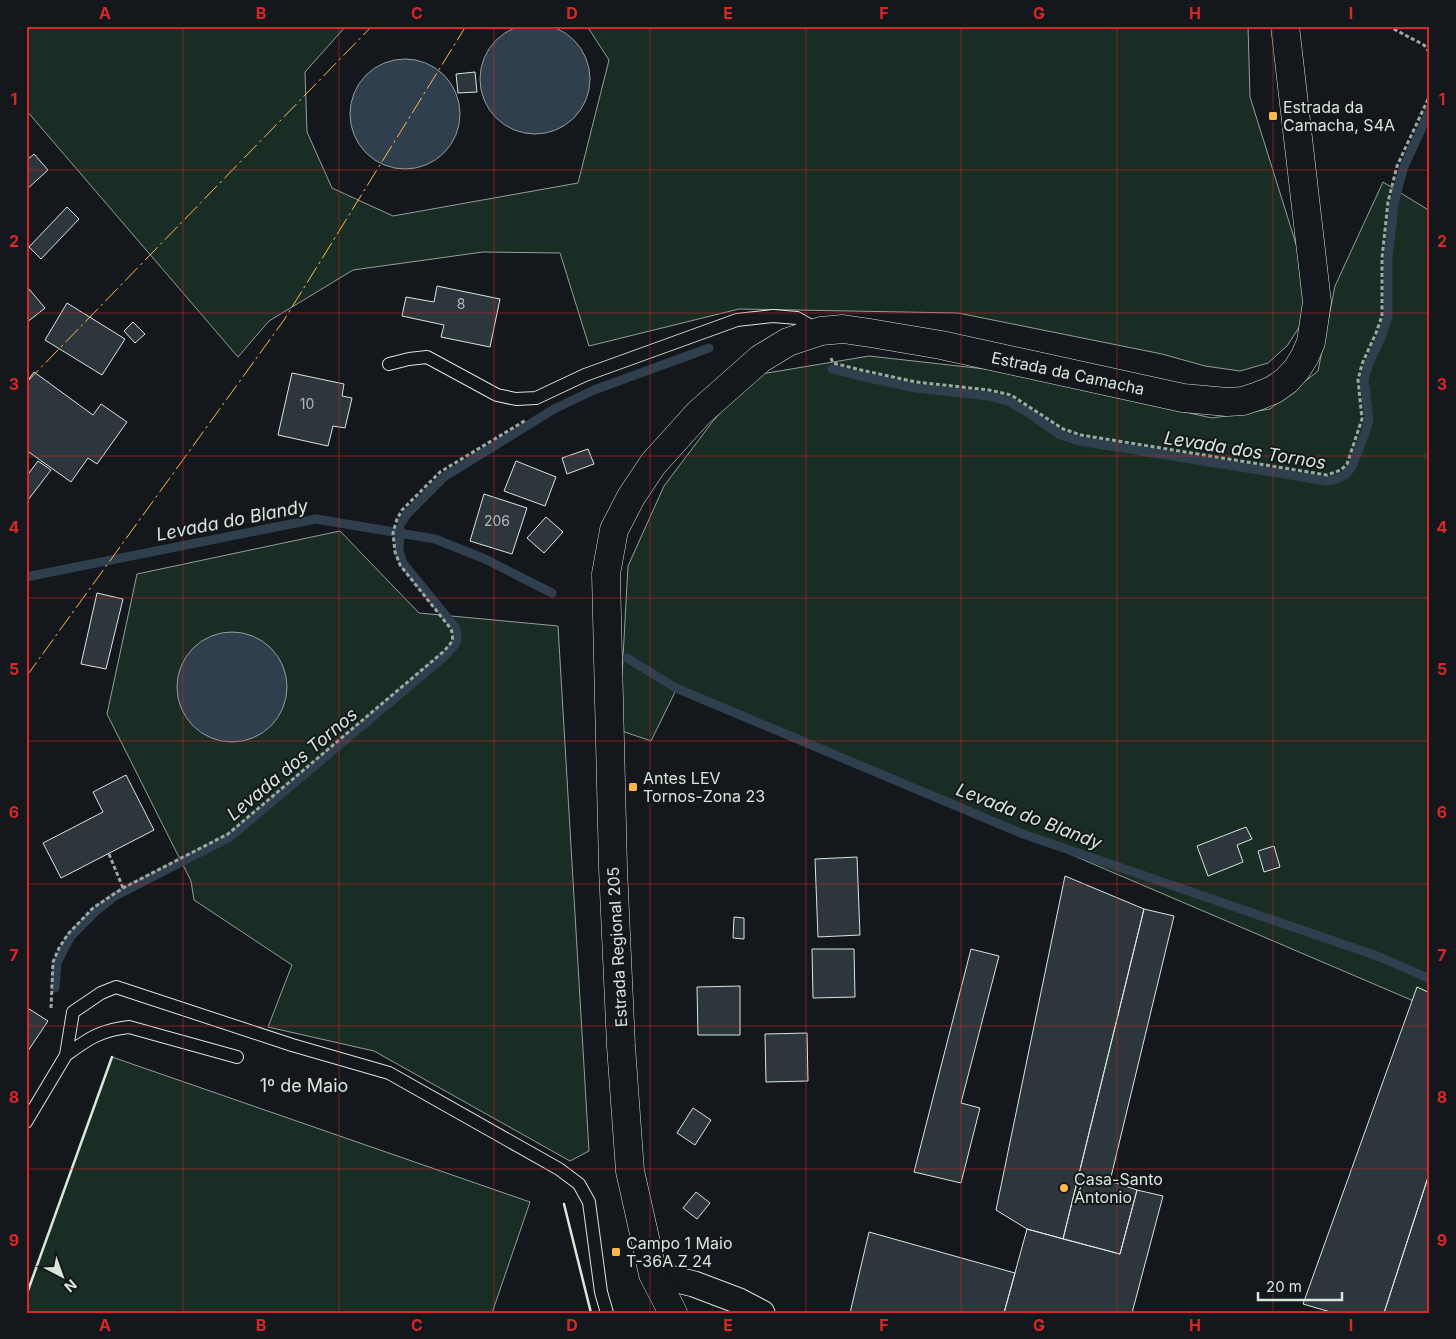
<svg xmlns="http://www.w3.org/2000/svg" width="1456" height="1339" font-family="Inter,sans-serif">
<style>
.green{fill:#1a2d24;stroke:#939e99}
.water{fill:#2f3f4d;stroke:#939e99}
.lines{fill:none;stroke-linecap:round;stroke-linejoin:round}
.stream{stroke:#2f3f4d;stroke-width:9}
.building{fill:#2c363c;stroke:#d8e6dc}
.service-casing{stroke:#d8e6dc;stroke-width:14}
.minor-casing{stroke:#d8e6dc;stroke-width:27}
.secondary-casing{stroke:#d8e6dc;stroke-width:29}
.path{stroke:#9da8a2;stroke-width:3;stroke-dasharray:4 2.5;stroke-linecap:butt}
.service{stroke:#14181c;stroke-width:12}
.minor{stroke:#14181c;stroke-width:25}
.secondary{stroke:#14181c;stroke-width:28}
.wall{stroke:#d8e6dc;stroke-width:2.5}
.power{stroke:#ffb74d;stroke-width:1;stroke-dasharray:18 4 2.5 4;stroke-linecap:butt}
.grid{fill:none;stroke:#d62828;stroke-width:1;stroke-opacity:0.55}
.poi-dot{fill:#ffb74d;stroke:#14181c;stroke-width:2}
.labels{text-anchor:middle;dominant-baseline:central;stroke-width:4;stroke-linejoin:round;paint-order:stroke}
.number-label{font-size:14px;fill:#adbab4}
.poi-label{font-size:16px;fill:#d8e6dc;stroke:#14181c;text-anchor:start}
.street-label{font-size:16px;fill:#d8e6dc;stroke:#14181c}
.water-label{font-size:18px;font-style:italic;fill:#d8e6dc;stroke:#14181c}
.neighbourhood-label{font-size:18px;fill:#d8e6dc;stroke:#14181c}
.neatline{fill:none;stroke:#d62828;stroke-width:2}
.grid-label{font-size:16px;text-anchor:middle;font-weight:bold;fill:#d62828}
</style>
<rect width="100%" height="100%" fill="#14181c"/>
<path class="green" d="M34,26H346L305,72L307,132L332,188L393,216L578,183L609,60L587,26H1248L1250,97L1311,292L1302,323L1287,346L1268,363L1240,371L1205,366L1162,354L958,313L739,309L589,346L560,253L483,252L353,270L269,321L238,357L26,110V31Z
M1383,182L1430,211V1008L1023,834L677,688L651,741L619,730L628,566L664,486L713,421L755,375L869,356L994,370L1212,418L1270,409L1318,371L1335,286Z
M340,531L419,613L558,626L589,1151L570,1161L374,1051L268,1027L292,965L194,900L191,881L107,714L137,574Z
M112,1057L530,1202L492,1313H26V1296Z"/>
<path class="water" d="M480 79a55 55 0 1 1 110 0a55 55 0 1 1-110 0Z
M350 114a55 55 0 1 1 110 0a55 55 0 1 1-110 0Z
M177 687a55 55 0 1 1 110 0a55 55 0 1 1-110 0Z"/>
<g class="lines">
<path class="stream" d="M832,369L860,376L916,388L988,396L1008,401L1029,413L1060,435L1079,441L1327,481L1337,479L1345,475L1352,467L1365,433L1369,420L1364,380L1368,366L1382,335L1388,317V259L1394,204L1403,169L1430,110
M402,522L407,514L444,477L554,409L594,390L709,348
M26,577L316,519L435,539L485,559L552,593
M627,658L676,688L1023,834L1380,957L1430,979
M55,988L57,963L63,951L71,936L96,911L115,896L230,837L446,655C456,643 460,642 455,627L403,563L399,552L400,529"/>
</g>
<path class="building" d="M475,72L477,92L458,93L456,74Z
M34,154L48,170L26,190V161Z
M67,207L79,219L41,259L29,247Z
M437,286L500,299L490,347L441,337L444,325L402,316L406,297L434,302Z
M29,289L45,308L26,323V292Z
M67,303L125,339L102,375L45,340Z
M133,322L145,334L135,343L124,331Z
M34,372L93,415L101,404L127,422L97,464L88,458L71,482L26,450V383Z
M292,373L344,384L342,396L352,398L345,428L333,426L328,446L278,435Z
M588,449L594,464L567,474L562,458Z
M38,461L51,470L28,500L26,498V477Z
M516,461L556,477L545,506L504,491Z
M484,494L527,508L512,554L470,541Z
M546,517L563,532L544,553L527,538Z
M97,593L123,599L106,669L81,664Z
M126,775L154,830L61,878L43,843L103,812L93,792Z
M1246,827L1252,839L1237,845L1243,862L1208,876L1197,846Z
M1274,846L1280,867L1264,872L1258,851Z
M857,857L860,935L818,937L815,859Z
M1065,876L1144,909L1063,1239L1027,1229L996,1210Z
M1144,909L1174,916L1110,1181L1137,1190L1120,1254L1063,1239Z
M734,917L744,918V939L733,938Z
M812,949H854L855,997L813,998Z
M971,949L999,956L961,1103L980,1108L961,1183L914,1172Z
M740,986V1035H698L697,987Z
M1417,987L1430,993V1171L1384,1313H1334L1303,1304Z
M26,1007L48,1021L26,1054Z
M807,1033L808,1081L766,1082L765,1034Z
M693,1108L711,1120L695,1145L677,1133Z
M1430,1171V1313H1384Z
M1137,1190L1163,1196L1132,1313H1004L1027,1229L1120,1254Z
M696,1192L710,1203L697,1219L683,1208Z
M869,1232L1015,1273L1004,1313H850Z"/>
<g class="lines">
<defs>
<path id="service" d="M389,364L409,359L427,357L497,395L516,399L536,398L585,375L737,320L773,316L797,318L818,330
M66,1055C89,1038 101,1030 129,1027L237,1057
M26,1122L66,1055L73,1012L101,993L116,987L292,1045L389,1073L559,1169L579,1184L589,1202L601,1292L607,1313"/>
<path id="minor" d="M653,1274L694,1284L739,1301L762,1313"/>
<path id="secondary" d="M673,1313L653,1274L630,1171L621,1046L613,868L606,574L614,530L631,497L653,464L699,413L760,359L788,342L821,331L843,329L870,333L941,345L1183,398L1227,402L1243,401L1258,396L1273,390L1286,381L1297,369L1305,356L1311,342L1317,302L1285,26"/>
</defs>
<use href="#service" class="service-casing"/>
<use href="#minor" class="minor-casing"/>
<use href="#secondary" class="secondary-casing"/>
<path class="path" d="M1388,26L1424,45L1430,53
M831,358L833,363L861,370L916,382L989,390L1011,395L1063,429L1081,435L1327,475L1341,470L1347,464L1362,419L1358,380L1362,364L1376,333L1382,316V258L1388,202L1397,166L1430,95
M109,854L123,888
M51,1008L53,962L59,948L68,934L93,908L123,888L228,834L443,652C451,643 455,641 451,629L400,565L395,552L393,533L397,519L402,510L440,472L526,420"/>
<use href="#service" class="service"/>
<use href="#minor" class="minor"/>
<use href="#secondary" class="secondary"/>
<path class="wall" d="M564,1204L591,1313
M26,1296L112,1057"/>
<path class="power" d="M26,383L372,26
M26,677L284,320L466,26"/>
</g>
<path class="grid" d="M183,26V1313M339,26V1313M494,26V1313M650,26V1313M806,26V1313M961,26V1313M1117,26V1313M1273,26V1313M26,170H1430M26,313H1430M26,456H1430M26,598H1430M26,741H1430M26,884H1430M26,1026H1430M26,1169H1430"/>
<g class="poi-dot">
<rect x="1268" y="111" width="10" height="10" rx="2.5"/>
<rect x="628" y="782" width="10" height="10" rx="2.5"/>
<circle cx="1064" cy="1188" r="5"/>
<rect x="611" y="1247" width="10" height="10" rx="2.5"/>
</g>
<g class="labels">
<g class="number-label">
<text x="461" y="303">8</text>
<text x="307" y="403">10</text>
<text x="497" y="520">206</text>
</g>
<g class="poi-label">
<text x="1283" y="107">Estrada da<tspan x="1283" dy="18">Camacha, S4A</tspan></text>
<text x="643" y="778">Antes LEV<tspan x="643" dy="18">Tornos-Zona 23</tspan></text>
<text x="1074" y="1179">Casa-Santo<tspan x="1074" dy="18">Ántonio</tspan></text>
<text x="626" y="1243">Campo 1 Maio<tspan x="626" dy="18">T-36A Z 24</tspan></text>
</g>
<g class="street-label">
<text transform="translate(1068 373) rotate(12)">Estrada da Camacha</text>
<text transform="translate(617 947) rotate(-93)">Estrada Regional 205</text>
</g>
<g class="water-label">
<text transform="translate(1245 450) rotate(9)">Levada dos Tornos</text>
<text transform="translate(232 520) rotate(-11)">Levada do Blandy</text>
<text transform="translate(292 764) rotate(-40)">Levada dos Tornos</text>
<text transform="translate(1029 816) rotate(21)">Levada do Blandy</text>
</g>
<g class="neighbourhood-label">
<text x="304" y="1085">1º de Maio</text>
</g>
</g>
<rect width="1456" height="1339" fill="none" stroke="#14181c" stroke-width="55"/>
<g transform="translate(62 1276) rotate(139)" stroke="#14181c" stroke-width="4" paint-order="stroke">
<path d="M0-4L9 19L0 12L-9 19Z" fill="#d8e6dc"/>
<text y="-8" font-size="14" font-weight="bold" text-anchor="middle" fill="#d8e6dc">N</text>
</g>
<path d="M1258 1292v8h84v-8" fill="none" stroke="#d8e6dc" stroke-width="2.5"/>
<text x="1266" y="1292" font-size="15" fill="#d8e6dc" stroke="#14181c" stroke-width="4" paint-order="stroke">20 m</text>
<rect x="28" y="28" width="1400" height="1284" class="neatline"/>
<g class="grid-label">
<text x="105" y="19">A</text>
<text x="261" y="19">B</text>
<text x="417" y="19">C</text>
<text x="572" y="19">D</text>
<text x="728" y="19">E</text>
<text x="884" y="19">F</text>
<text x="1039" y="19">G</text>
<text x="1195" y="19">H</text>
<text x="1351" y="19">I</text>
<text x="14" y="105">1</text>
<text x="1442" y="105">1</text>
<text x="14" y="247">2</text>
<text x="1442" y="247">2</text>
<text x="14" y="390">3</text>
<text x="1442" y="390">3</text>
<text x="14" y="533">4</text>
<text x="1442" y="533">4</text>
<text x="14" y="675">5</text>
<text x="1442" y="675">5</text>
<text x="14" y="818">6</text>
<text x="1442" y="818">6</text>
<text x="14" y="961">7</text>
<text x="1442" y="961">7</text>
<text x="14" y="1103">8</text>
<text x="1442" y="1103">8</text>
<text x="14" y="1246">9</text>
<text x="1442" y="1246">9</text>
<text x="105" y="1331">A</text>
<text x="261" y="1331">B</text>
<text x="417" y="1331">C</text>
<text x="572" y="1331">D</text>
<text x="728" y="1331">E</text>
<text x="884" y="1331">F</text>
<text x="1039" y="1331">G</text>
<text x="1195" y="1331">H</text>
<text x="1351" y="1331">I</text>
</g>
</svg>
